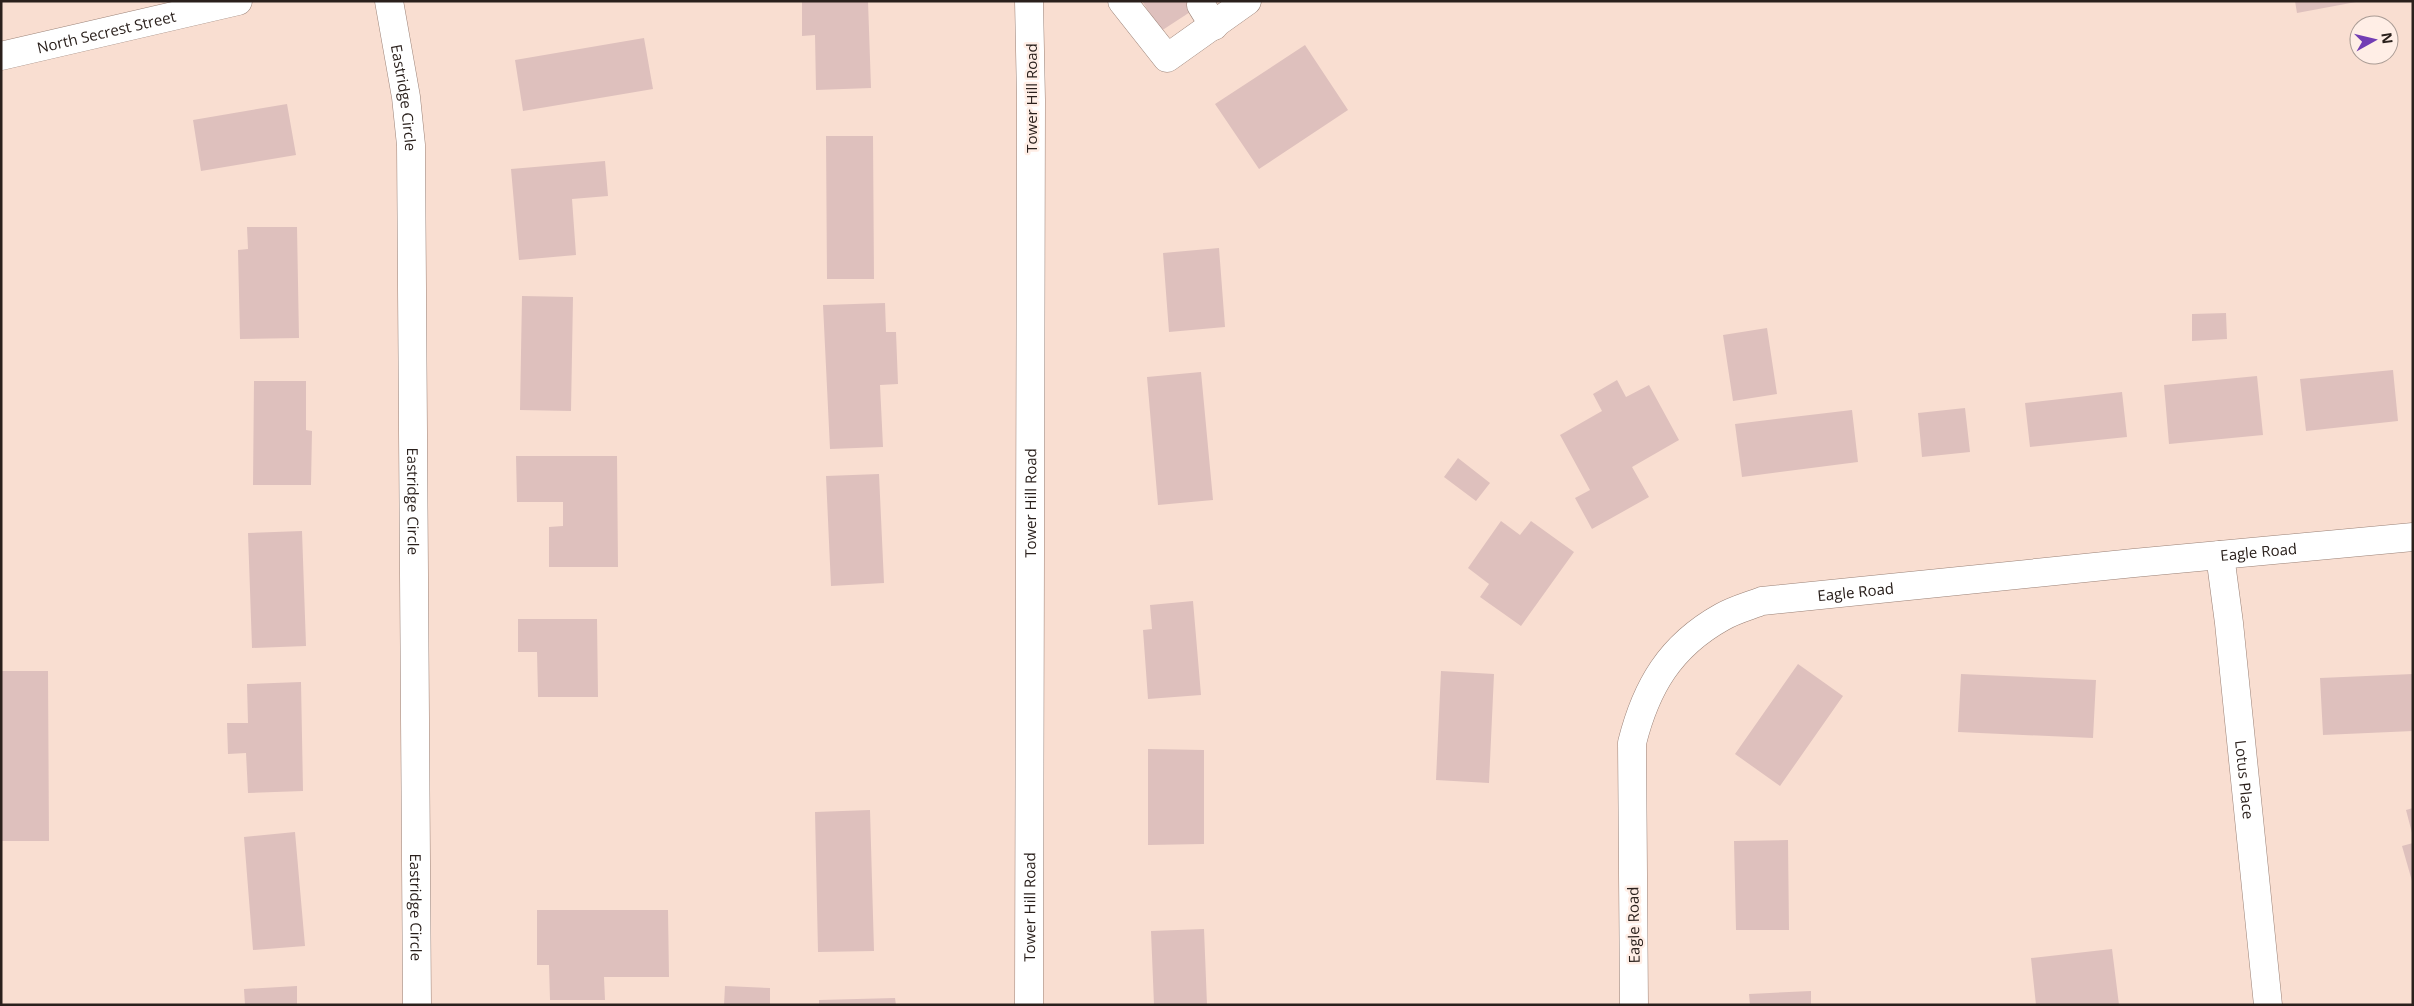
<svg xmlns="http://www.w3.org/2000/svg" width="2414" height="1006" font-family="'Open Sans',sans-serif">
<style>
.building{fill:#dec0bd}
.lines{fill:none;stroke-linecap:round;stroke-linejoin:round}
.minor-casing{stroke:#9a8176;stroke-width:29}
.minor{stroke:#fff;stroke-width:28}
.labels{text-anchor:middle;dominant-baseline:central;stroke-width:5;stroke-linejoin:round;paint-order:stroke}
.street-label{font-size:15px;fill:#2a201c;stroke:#ffeee6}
</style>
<rect width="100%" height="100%" fill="#f9ded1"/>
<path class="building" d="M868,1L871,88L816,90L815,35L802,36V2Z
M1142,1H1207L1161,31Z
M2295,1H2356V2L2297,13Z
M644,38L653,89L523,111L515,60Z
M1305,45L1348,110L1259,169L1215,104Z
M287,104L296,155L201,171L193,120Z
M826,136H873L874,279H827Z
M605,161L608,196L572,199L576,255L519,260L511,169Z
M247,227H297L299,338L240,339L238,250L248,249Z
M1219,248L1225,327L1169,332L1163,253Z
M522,296L573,297L571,411L520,410Z
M885,303L886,332H896L898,384L880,385L883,447L830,449L823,305Z
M2226,313L2227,339L2192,341V314Z
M1767,328L1777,394L1733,401L1723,335Z
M2393,370L2398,421L2306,431L2300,379Z
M1201,372L1213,500L1158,505L1147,377Z
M2257,376L2263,435L2169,444L2164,385Z
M1617,380L1626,397L1649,385L1679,440L1632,467L1649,497L1592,529L1575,498L1590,490L1560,435L1602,411L1593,394Z
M254,381H306V430L312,431L311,485H253Z
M2122,392L2127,437L2030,447L2025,403Z
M1965,408L1970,452L1922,457L1918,413Z
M1852,410L1858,462L1742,477L1735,424Z
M516,456H617L618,567H549V527L563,526V502H517Z
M1458,458L1490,483L1476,501L1444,477Z
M879,474L884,583L831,586L826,476Z
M1501,521L1520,535L1531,521L1574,552L1521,626L1480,597L1489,584L1468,568Z
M302,531L306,646L252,648L248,533Z
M1193,601L1201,695L1148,699L1143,630L1152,629L1150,605Z
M518,619H597L598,697H538L537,652H518Z
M1798,664L1843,696L1780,786L1735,754Z
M1,671H48L49,841H1Z
M1441,671L1494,674L1489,783L1436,780Z
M1961,674L2096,680L2093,738L1958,732Z
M2413,674V731L2323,735L2320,678Z
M301,682L303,791L248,793L246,753L228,754L227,723H248L247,684Z
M1148,749L1204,750V844L1148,845Z
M2413,808V833H2412L2406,810Z
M870,810L874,951L818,952L815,812Z
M295,832L305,946L253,950L244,837Z
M1788,840L1789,930H1736L1734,841Z
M2413,843V881H2412L2402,846Z
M537,910H668L669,977H604L605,1000H550L549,965H537Z
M1204,929L1207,1005H1154L1151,931Z
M2112,949L2119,1005H2036L2031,958Z
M297,986V1005H245L244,989Z
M725,986L770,988V1005H724Z
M1811,991V1005H1750L1749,994Z
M895,998L896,1005H819V1000Z"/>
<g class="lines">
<defs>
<g id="minor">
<path id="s1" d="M389,1L406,97L411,145L417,1005"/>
<path d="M1122,1L1167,58L1247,1"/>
<path d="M1201,5L1214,26"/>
<path id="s2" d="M1,56L238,1"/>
<path id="s3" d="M2220,555L2229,623L2268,1005"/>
<path id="s4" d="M1029,1005L1031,100L1029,1"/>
<path id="s5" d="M1634,1005L1632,743C1646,687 1670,646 1722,617C1734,610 1749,606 1762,601L2134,563L2413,537"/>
</g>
</defs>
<use href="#minor" class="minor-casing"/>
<use href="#minor" class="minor"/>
</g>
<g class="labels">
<g class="street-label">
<text stroke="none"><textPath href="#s2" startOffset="108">North Secrest Street</textPath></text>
<text stroke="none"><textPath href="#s1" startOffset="98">Eastridge Circle</textPath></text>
<text transform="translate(1031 98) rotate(-90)">Tower Hill Road</text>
<text stroke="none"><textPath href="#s1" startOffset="502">Eastridge Circle</textPath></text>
<text stroke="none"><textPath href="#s4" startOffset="502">Tower Hill Road</textPath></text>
<text stroke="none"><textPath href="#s5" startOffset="964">Eagle Road</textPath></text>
<text stroke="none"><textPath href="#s5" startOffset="559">Eagle Road</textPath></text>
<text stroke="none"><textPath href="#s3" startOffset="226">Lotus Place</textPath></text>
<text stroke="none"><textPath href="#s1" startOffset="908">Eastridge Circle</textPath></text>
<text stroke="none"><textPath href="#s4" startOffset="98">Tower Hill Road</textPath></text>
<text transform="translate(1633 925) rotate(-91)">Eagle Road</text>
</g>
</g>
<rect width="2414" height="1006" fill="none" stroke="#2a201c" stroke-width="5"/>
<g transform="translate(2374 40) rotate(82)"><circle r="24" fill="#ffeee6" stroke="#aa9c95"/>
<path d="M0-4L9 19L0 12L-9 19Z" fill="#723db4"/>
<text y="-8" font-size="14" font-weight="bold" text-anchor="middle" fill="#2a201c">N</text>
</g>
</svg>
